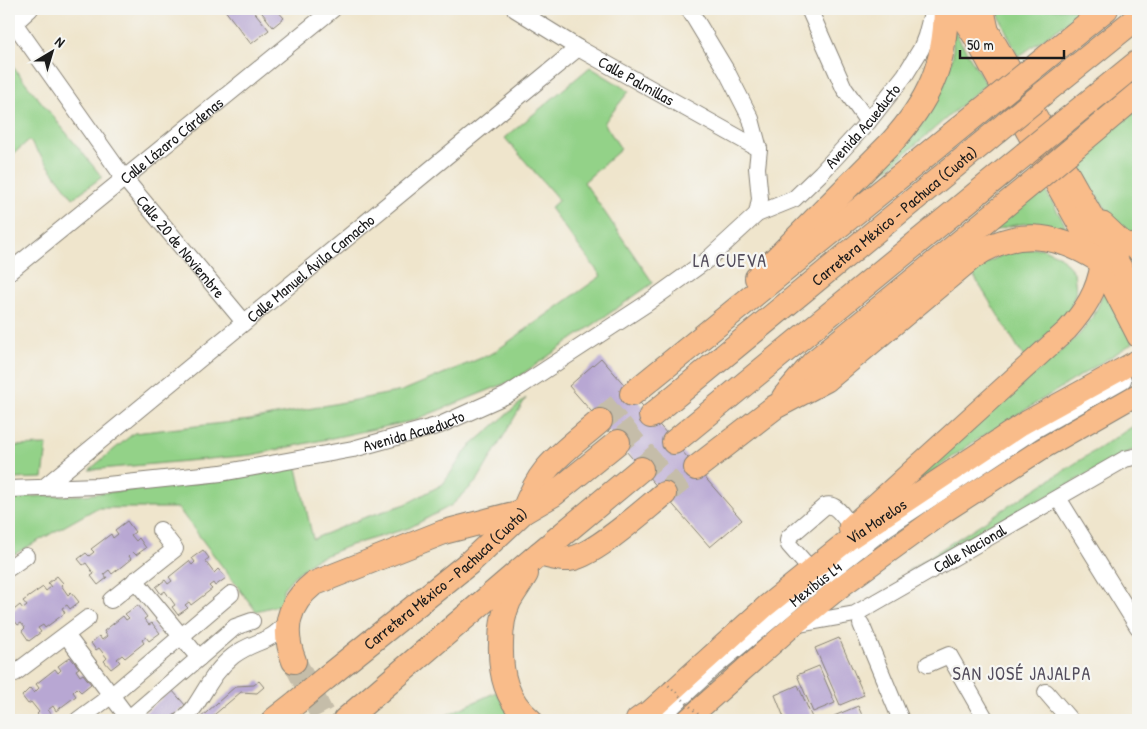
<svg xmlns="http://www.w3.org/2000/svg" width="1147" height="729" font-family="'Patrick Hand',sans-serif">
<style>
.green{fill:#93d288;stroke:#587752}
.building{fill:#b8a7d3}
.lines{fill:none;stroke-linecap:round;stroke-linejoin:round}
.highway-tunnel{stroke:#c5bda9;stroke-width:24;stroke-dasharray:24 12;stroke-linecap:butt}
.minor-casing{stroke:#868074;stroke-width:18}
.major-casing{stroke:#868074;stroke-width:23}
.highway-casing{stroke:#868074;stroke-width:26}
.minor{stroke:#fff;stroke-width:16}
.major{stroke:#f9bc8a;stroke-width:21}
.highway{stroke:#f9bc8a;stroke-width:24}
.highway-bridge-casing{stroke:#868074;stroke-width:26;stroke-linecap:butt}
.path-bridge{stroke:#868074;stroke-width:2.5;stroke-dasharray:1 4;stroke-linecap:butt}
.highway-bridge{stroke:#f9bc8a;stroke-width:24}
.labels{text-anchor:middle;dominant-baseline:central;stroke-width:4.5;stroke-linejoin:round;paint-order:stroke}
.street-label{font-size:16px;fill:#1c1c1c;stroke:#f6f6f2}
.neighbourhood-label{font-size:18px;letter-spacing:1px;fill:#534d5c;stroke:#f6f6f2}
</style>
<rect width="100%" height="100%" fill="#f6f6f2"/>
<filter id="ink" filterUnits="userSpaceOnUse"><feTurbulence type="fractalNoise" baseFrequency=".02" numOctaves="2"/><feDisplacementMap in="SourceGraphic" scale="10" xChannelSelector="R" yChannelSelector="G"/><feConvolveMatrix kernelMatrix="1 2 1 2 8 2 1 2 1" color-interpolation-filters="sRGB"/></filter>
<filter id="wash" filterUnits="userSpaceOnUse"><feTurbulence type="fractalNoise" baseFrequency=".0096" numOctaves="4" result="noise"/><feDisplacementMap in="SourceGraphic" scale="20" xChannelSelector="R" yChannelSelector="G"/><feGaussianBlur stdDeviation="1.12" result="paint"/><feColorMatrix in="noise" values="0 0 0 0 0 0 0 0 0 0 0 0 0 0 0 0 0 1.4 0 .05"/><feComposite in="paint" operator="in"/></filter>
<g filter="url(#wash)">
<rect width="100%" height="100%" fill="#efe5cc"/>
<path class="green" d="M996,9H1085L1018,57Z
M953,29L986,84L862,191L912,138L931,111L944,84L953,56Z
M9,62L102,177L73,198L29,140L9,158Z
M590,67L629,91L604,123L621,149L584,182L653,283L514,380L412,421L252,455L89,470L134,433L250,420L402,391L493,353L601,276L550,208L559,200L505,138Z
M1138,109V238C1110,221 1092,189 1075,162Z
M1044,188L1070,233C1036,220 1022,221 987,233Z
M1041,248L1060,256L1074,272L1076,291L1070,309L1025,359L972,273C998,255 1009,250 1041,248Z
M1105,288L1133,343L972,443L882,508L1078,336C1092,320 1098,309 1105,288Z
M526,398L477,481L452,505L409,528L351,545L314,560L294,576L283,589V604L256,611L178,508H97L13,555L9,549V497L83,495L224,480L297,468L313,539L363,518L406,504L443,484L468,448Z
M1138,423V447L906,572Z
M47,445L43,478L9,479V446Z
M496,692L511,716V720H436Z"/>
<g id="blocks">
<path class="building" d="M224,9H252L269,30L251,44Z
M259,9H276L284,18L273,27Z
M601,358L742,520L710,547L569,386Z
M127,521L135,532L131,535L136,541L139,538L146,548L136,555L133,552L129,556L131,559L112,574L109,570L104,574L107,578L98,585L91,576L94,574L86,563L83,565L78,559L86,553L89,556L94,552L91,549L111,534L113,538L118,534L115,530Z
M203,550L209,558L205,561L214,573L218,569L226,578L215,586L213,583L209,586L212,589L191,605L189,602L185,605L188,608L178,615L172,607L175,605L165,591L161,594L156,587L165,580L168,584L172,581L169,577L189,561L192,565L195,562L192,558Z
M57,576L63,583L61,585L68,595L71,592L79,602L70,609L67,605L62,608L65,613L45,628L43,625L38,628L41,632L29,641L22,631L25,628L21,623L18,625L9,614L20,605L23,609L27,606L23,601L43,587L46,591L51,587L48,583Z
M138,605L147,617L144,619L149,625L152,623L160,633L149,641L146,637L142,640L144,643L125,658L122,655L117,659L120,662L111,669L104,661L107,658L99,648L96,650L91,643L99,636L102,640L107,636L104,631L123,616L126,620L129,618L125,614Z
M839,638L864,695L840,705L815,648Z
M70,657L79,668L76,670L80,676L83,674L91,684L81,692L77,688L73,692L76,696L56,711L53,706L48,710L52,715L45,720H42L37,714L39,712L31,702L28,704L22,696L30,688L34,693L39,688L36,684L55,669L58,673L61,670L58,666Z
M819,666L835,703L813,712L797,675Z
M259,681L264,687L257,693L241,692L208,720H198L236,686L254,685Z
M798,685L813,720H785L775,695Z
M172,690L186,706L168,720H136Z
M858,706L864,720H835L834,716Z"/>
</g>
</g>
<g filter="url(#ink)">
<use href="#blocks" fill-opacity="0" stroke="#868074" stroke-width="1"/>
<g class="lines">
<path class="highway-tunnel" d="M600,421L632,394
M618,442L651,416
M641,469L674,442
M664,494L696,468
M294,661L325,720"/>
<defs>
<g id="minor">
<path id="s1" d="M515,9L578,48L759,149"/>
<path d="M689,9L727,72L751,119L759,149L757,168L760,199L757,214"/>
<path d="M809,9L844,88L868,122"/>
<path id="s2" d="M14,23L124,178L244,322"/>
<path d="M9,28L30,9"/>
<path id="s3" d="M9,272L333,9"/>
<path id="s4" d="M43,488L578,48"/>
<path id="s5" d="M9,489L98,486L221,473L353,449L440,425L507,395L646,304L707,260L757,214L794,199L821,173L868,122L905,75L921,49L926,36L933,9"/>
<path d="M1058,498L1138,627"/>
<path d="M9,568L26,556"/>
<path d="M811,570L789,545L788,541L789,537L825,506C836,502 844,518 851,526"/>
<path d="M135,580L199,658"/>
<path d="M111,600L175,549L160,530"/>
<path d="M861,624L901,720"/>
<path id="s6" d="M794,625L855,614L1125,459L1138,456"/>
<path d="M66,635L129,719"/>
<path d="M928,664L949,655L986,720"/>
<path d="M15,673L88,618"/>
<path d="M1046,692L1070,720"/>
<path d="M78,720L112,695L231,594"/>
<path d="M127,720L235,627L252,621"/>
<path d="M182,720C186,716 192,711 195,706C207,688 215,670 233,656C254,639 275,644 289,617"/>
<path id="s7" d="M658,720L714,668L802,594L888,527L1033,431L1123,380"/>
</g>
<g id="major">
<path d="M956,9L974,37L1101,265L1138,337"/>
<path d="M978,12L1138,297"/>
<path d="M1103,223L1121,240L1138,251"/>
<path d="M849,528L1067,330C1085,310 1097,291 1101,265"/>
<path id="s8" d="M640,720L766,606L848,540L1024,423L1138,360"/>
<path d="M687,720L794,625L842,586L944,512L1040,450L1138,394"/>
</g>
<g id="highway">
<path d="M982,9L986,27"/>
<path d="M1032,69L1106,9"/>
<path d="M1045,92L1138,17"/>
<path d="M1063,123L1138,62"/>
<path d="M1076,146L1138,94"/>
<path d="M757,278L891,143C929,101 945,65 946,9"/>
<path d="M632,394L994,100"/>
<path d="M784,397L813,363L1038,178"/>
<path id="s9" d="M651,416L1007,123"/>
<path d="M674,442L1025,154"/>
<path d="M696,468L775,407L826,380L970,259C1013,228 1053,232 1097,259"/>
<path d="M523,512C529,497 535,483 545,471C560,452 582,437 600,421"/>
<path d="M539,554C549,556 559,560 569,559C593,557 644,510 664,494"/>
<path d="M526,574C521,583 514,592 509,601C503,614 501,629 501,643C500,674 506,700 530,720"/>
<path d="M294,661C282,630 287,605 313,584L444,532L521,512"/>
<path id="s10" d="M327,677L469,563L523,512L554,494L618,442"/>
<path d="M274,720L297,702"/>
<path d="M345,720L539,554L641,469"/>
<path d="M638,720L645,715"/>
</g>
</defs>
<use href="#minor" class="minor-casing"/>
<use href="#major" class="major-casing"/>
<use href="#highway" class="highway-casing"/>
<use href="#minor" class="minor"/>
<use href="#major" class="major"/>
<use href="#highway" class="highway"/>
<defs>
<path id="highway-bridge" d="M994,100L1032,69
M1007,123L1045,92
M1025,154L1063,123
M1038,178L1076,146
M297,702L327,677"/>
</defs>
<use href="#highway-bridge" class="highway-bridge-casing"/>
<path class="path-bridge" d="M665,682L704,720"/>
<use href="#highway-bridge" class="highway-bridge"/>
</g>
</g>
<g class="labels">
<g class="street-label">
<text stroke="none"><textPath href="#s1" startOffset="141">Calle Palmillas</textPath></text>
<text stroke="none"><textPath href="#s5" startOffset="960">Avenida Acueducto</textPath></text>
<text stroke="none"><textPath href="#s3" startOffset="209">Calle Lázaro Cárdenas</textPath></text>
<text stroke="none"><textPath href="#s9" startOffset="315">Carretera México - Pachuca (Cuota)</textPath></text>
<text stroke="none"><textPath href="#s2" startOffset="279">Calle 20 de Noviembre</textPath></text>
<text stroke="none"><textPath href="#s4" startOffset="346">Calle Manuel Ávila Camacho</textPath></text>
<text stroke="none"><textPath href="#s5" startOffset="410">Avenida Acueducto</textPath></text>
<text stroke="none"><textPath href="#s8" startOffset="309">Vía Morelos</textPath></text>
<text stroke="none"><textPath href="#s6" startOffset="194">Calle Nacional</textPath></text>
<text stroke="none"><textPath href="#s10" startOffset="154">Carretera México - Pachuca (Cuota)</textPath></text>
<text stroke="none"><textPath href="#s7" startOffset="208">Mexibús L4</textPath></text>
</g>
<g class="neighbourhood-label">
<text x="730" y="260">LA CUEVA</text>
<text x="1022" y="673">SAN JOSÉ JAJALPA</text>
</g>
</g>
<rect width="1147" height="729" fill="none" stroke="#f6f6f2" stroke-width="30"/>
<g transform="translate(52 52) rotate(38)" stroke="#f6f6f2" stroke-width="4" paint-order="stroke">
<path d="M0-4L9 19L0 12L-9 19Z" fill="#1c1c1c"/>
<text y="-8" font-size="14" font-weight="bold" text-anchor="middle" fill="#1c1c1c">N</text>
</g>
<path d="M960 50v8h104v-8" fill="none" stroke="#1c1c1c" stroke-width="2.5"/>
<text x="967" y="50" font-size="15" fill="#1c1c1c" stroke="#f6f6f2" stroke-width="4" paint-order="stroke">50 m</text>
</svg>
